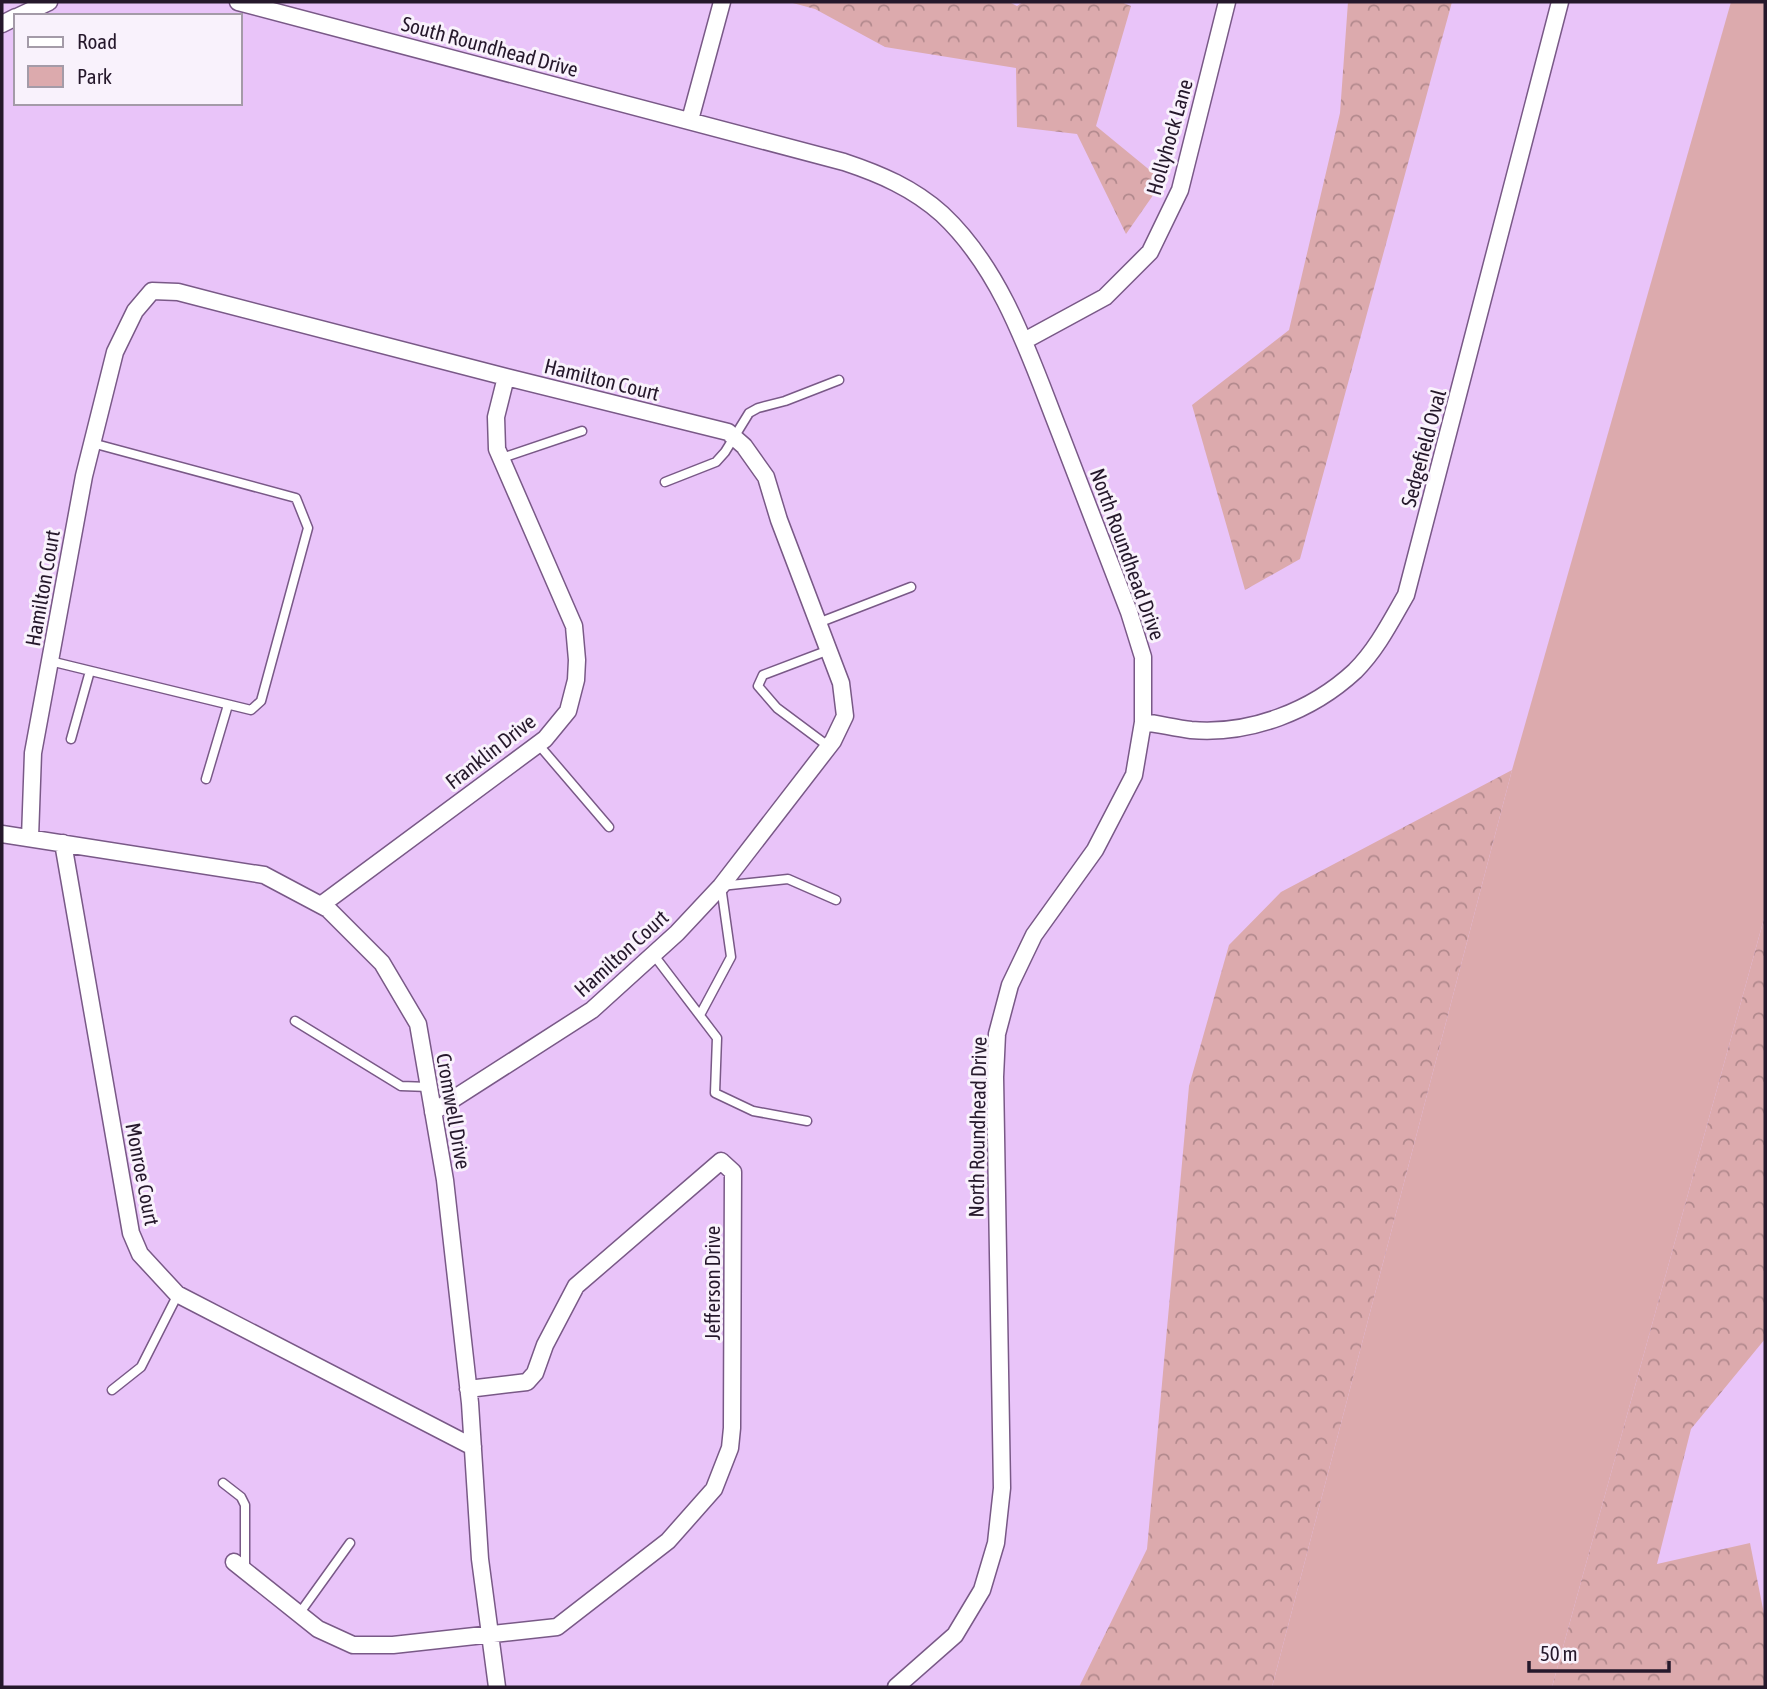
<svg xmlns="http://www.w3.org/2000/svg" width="1767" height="1689" font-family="'Asap Condensed',sans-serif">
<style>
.green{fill:#dcaaad}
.forest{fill:url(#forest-crowns)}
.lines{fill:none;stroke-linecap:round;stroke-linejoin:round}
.lane-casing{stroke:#795987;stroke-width:11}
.street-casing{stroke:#795987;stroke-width:19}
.lane{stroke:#fff;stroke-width:8}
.street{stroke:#fff;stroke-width:16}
.labels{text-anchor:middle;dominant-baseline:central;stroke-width:6;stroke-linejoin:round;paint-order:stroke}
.street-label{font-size:21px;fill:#25182b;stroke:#f9f2fc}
</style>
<defs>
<pattern id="forest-crowns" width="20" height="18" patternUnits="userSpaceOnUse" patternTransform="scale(1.75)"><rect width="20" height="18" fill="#dcaaad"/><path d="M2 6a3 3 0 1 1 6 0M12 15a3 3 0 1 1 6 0" fill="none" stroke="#b2898d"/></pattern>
</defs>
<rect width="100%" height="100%" fill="#e9c4f9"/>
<path class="green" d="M1731,2H1765V915L1552,1687H1272L1512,770Z"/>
<path class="forest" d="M789,2H1009L1017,6L1023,2H1121L1131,6L1096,126L1163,181L1126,234L1077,134L1017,127L1016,68L885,47L815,9Z
M1348,2H1452L1300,559L1245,590L1192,405L1289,330L1340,113Z
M1512,770L1272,1687H1079L1147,1549L1189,1086L1229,945L1281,892Z
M1765,915V1339L1691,1429L1657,1564L1750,1543L1765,1619V1687H1552Z"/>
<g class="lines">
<defs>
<path id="lane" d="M502,458L582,431
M665,482L716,462L725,452L749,413L758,408L785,401L839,380
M818,623L911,587
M50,661L251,710L261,701L308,528L296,498L92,443
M71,739L90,671
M538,744L609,827
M828,746L777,708L758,686L763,675L829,650
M206,779L228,705
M653,954L717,1038L715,1093L753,1111L807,1121
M700,1015L731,957L721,886L788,879L836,900
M295,1021L401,1086L429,1087
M112,1390L141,1367L178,1294
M223,1483L241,1497L245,1505V1569
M299,1614L350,1543"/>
<path id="street" d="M238,2L844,162C880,174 913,188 942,214C1003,271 1030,357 1060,433C1083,492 1106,552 1129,612L1143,657V722L1134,775L1095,850L1034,935L1010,985L997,1034L995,1077L1002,1488L996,1543L982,1590L955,1635L896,1687
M19,16L49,2
M2,24L16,17
M690,120L722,2
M1024,341L1105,297L1150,252L1180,190L1227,2
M1143,722C1159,724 1175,728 1191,730C1250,735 1312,711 1355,671C1377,649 1391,621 1406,595L1560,2
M2,834L264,875L328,909L382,963L418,1024L445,1180L470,1403L480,1559L497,1687
M30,838L33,753L84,476L115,352L135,311L152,291L178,292L506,377L728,432L744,446L766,477L779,520L841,683L845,716L833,741L721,886L677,933L592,1010L433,1112
M63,843L131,1233L140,1254L177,1294L473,1447
M321,905L545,739L568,711L576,680L577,660L574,626L497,449L496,417L506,377
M234,1562L318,1629L353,1645H393L557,1627L668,1541L714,1489L730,1448L732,1428L733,1172L721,1161L576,1286L545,1345L535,1373L527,1382L468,1389"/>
</defs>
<use href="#lane" class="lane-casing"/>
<use href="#street" class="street-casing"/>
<use href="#lane" class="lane"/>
<use href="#street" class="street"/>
</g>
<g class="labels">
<g class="street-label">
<text transform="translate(490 46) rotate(15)">South Roundhead Drive</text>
<text transform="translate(1169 137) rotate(-74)">Hollyhock Lane</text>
<text transform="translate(602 379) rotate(14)">Hamilton Court</text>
<text transform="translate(1423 448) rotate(-75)">Sedgefield Oval</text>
<text transform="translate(1128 554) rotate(70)">North Roundhead Drive</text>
<text transform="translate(42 588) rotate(-80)">Hamilton Court</text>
<text transform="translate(490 751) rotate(-38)">Franklin Drive</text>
<text transform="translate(621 953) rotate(-42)">Hamilton Court</text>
<text transform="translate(454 1111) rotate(80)">Cromwell Drive</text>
<text transform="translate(977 1127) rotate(-89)">North Roundhead Drive</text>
<text transform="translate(143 1174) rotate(79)">Monroe Court</text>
<text transform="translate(712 1283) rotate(-90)">Jefferson Drive</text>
</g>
</g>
<rect width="1767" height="1689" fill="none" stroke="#25182b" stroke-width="7"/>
<rect x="14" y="14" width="228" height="91" fill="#f9f2fc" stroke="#a49ba8" stroke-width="2"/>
<rect x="28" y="37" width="35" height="10" fill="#ffffff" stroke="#a49ba8" stroke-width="2"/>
<text x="77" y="49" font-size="21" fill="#25182b">Road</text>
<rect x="28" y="66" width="35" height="21" fill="#dcaaad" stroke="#a49ba8" stroke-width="2"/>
<text x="77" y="84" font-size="21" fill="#25182b">Park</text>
<path d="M1529 1661v10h140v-10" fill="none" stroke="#25182b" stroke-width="3.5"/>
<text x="1540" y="1661" font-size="21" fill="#25182b" stroke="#f9f2fc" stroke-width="5" paint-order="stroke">50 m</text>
</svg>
